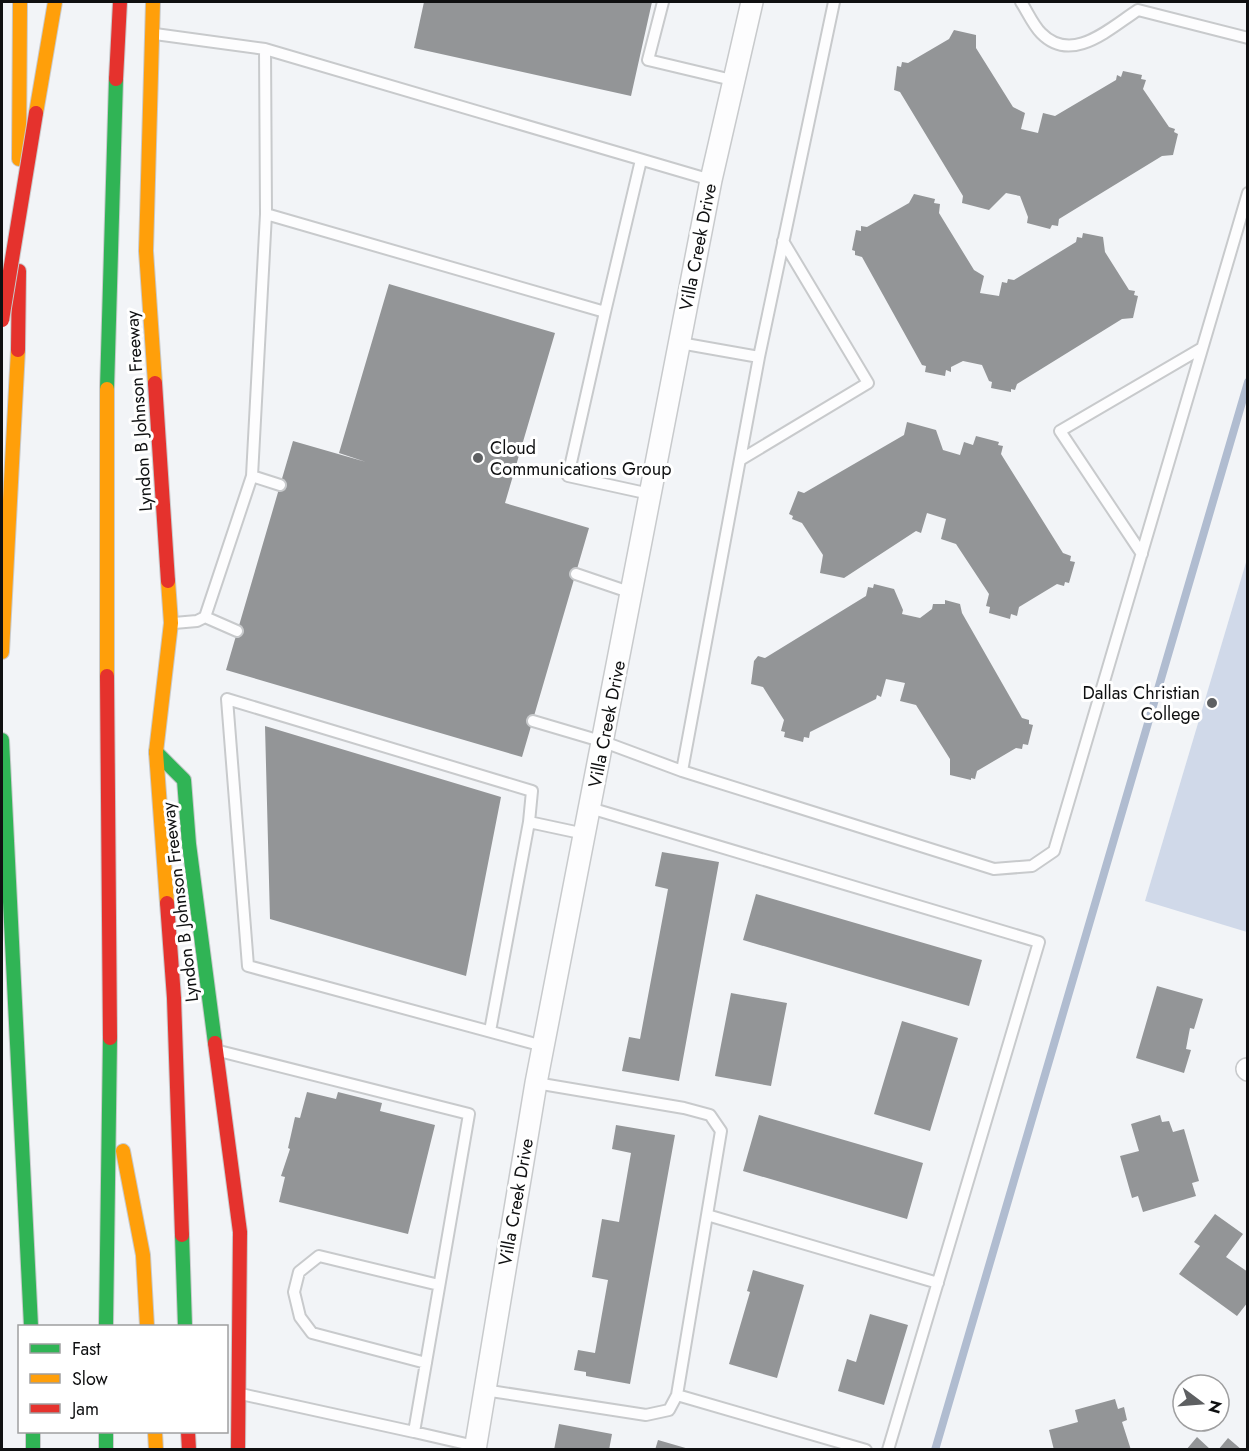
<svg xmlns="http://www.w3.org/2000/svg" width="1249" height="1451" font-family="Jost,sans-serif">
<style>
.green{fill:#d0d9e9}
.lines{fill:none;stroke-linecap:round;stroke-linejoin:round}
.stream{stroke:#b0bcd0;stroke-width:8}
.building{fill:#939597}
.lane-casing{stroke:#c8cacc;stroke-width:14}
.street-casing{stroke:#c8cacc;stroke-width:24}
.fast-casing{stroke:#c8cacc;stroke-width:16}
.slow-casing{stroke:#c8cacc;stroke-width:16}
.jam-casing{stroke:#c8cacc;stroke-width:16}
.lane{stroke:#fdfdfe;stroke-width:10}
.street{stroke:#fdfdfe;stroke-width:21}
.fast{stroke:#30b455;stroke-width:14}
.slow{stroke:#ff9f0a;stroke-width:14}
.jam{stroke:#e5322d;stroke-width:14}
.slow-bridge-casing{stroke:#c8cacc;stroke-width:16;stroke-linecap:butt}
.jam-bridge-casing{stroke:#c8cacc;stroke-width:16;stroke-linecap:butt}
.slow-bridge{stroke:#ff9f0a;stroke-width:14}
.jam-bridge{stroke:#e5322d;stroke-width:14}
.poi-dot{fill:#5e6062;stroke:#fff;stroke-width:2}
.labels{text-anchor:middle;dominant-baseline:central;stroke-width:6;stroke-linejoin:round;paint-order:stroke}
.street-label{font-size:18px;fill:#0f1011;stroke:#fff}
.poi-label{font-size:18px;fill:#0f1011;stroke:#fff;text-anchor:start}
</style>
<rect width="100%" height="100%" fill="#f2f4f7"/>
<path class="green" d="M1247,559V932L1145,901Z"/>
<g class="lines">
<path class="stream" d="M935,1450L1248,382"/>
</g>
<path class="building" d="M424,2H652L631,96L414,48Z
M954,30L976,35V48L1013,107L1025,113L1021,129L1038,133L1043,113L1055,116L1116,80L1117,75L1121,77L1123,71L1142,75L1141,79L1146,80L1143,89L1169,127L1175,129L1174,132L1178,134L1173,155L1162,156L1059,219L1058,226L1052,225L1050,229L1027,223L1028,217L1020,196L1006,193L989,210L962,203L963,196L900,92L894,90L897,66L901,67L902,62L908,63L949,39Z
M914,194L935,199L934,203L940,204L939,213L974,270L984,276L980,293L999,296L1002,282L1007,283L1008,279L1014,280L1076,242L1077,237L1082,238L1083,233L1103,237L1105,252L1129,290L1135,291L1134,295L1138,296L1133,318L1122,319L1017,384L1015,390L1011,389V392L991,388L992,382L989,381L982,365L963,361L951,367V372L946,370L945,376L925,372L926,366L922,365L862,257L855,255V251L852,250L856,230L861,231V226L867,227L909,203Z
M389,284L555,333L505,503L589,528L522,757L226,670L293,441L366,462L339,453Z
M907,422L936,430L943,450L960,455L964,442L973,445L976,436L999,442L998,445L1003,446L1001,454L1063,553L1071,556L1070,561L1075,562L1069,583L1065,582L1064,586L1057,584L1019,607L1017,616L1011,614L1010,619L989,613L990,607L986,606L989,594L956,544L941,539L946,519L927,513L921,533L916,531L844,578L820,573L823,555L802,523L792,519L793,516L789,514L798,491L804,493L904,435Z
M874,584L894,589L903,610L902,614L920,618L932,609L933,604H945V600L960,604L962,613L1022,718L1029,720V724L1033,725L1028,745L1023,744L1022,749L1016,748L977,771L975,779L971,778V780L950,775V759L916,705L900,701L905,683L886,679L881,697L877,695L876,699L810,732L809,738L804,737L803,742L784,737L785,732L781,731L784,720L763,687L751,684L754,661L758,656L765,658L866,596L868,587L873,588Z
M265,726L501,797L466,976L270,919Z
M662,852L719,862L679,1081L622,1071L629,1037L640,1039L668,889L655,886Z
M756,894L982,960L969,1006L743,940Z
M1157,986L1203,999L1194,1029L1190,1028L1189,1033L1186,1049L1191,1050L1184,1073L1136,1058Z
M731,993L787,1003L771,1086L715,1076Z
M902,1021L958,1038L930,1131L874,1114Z
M307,1092L336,1099L338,1092L382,1103L380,1111L435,1125L408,1234L279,1202L285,1177L281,1176L290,1149L288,1148L295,1117L300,1118Z
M759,1115L923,1163L907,1219L743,1171Z
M1160,1115L1162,1122L1169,1121L1173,1132L1184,1129L1199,1181L1192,1183L1196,1196L1143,1212L1138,1196L1132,1198L1120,1156L1139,1151L1131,1124Z
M616,1125L675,1135L630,1384L586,1376V1372L574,1370L578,1350L595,1353L608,1280L592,1277L602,1219L619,1222L631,1153L612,1149Z
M1215,1214L1243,1234L1226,1257L1248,1272V1302L1237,1316L1179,1274L1200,1246L1194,1242Z
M753,1270L804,1285L777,1378L729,1364L750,1292L747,1291Z
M870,1314L908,1325L884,1405L838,1391L847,1359L856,1362Z
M1115,1399L1118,1409L1124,1407L1127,1420L1122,1422L1131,1450H1054L1049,1430L1078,1422L1075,1410Z
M559,1424L612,1434L609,1450H554Z
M1197,1437L1211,1450H1186Z
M1228,1438L1242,1450H1218Z
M658,1440L689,1449V1450H655Z"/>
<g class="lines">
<defs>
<path id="lane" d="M663,2L648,60L732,80
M834,2L759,357L682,771L994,869L1032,866L1054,851L1248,193
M1021,2C1027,11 1033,25 1041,33C1072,65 1110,28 1138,10L1248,38
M155,34L265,49
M605,312L641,160
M680,343L759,357
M740,460L868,383L783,241
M252,476L280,485
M650,494L568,476L605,312L266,214L265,49L711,180
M1142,554L1060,431L1202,348
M576,574L632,593
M205,617L237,631
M174,623L197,621L205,617L252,476L266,214
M533,721L604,742L682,771
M590,808L1039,942L888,1450
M490,1031L529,822
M543,1046L248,966L227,699L532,791L529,822L585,834
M219,1051L469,1114L414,1432L241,1394
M536,1083L684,1108L710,1115L721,1131L707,1215L938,1283
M426,1363L312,1333L300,1317L294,1292L299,1272L319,1256L439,1285
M484,1390L646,1415L669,1410L677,1395L707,1215
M677,1395L866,1450
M414,1432L475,1446"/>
<path id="street" d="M1247,1069L1248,1070
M475,1450L536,1083L711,180L752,2"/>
<path id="fast" d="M107,389L116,79
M2,740L31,1326
M156,752L184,780L189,844L215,1043
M182,1235L185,1326
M106,1326L110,1038
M33,1432V1450
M106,1432V1450"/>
<path id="slow" d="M153,2L146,251L155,383
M19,159L20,2
M2,652L18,350
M107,676V389
M167,903L156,752L171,623L168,581
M123,1151L143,1255L147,1326
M155,1432L156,1450"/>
<path id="jam" d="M116,79L120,2
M18,350L19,271
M155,383L168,581
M107,676L110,1038
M167,903L174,998L182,1235
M215,1043L240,1232L238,1450
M188,1432L189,1450"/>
</defs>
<use href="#lane" class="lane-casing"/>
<use href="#street" class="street-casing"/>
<use href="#fast" class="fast-casing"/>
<use href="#slow" class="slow-casing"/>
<use href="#jam" class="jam-casing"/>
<use href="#lane" class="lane"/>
<use href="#street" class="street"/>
<use href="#fast" class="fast"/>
<use href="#slow" class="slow"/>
<use href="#jam" class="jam"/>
<defs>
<path id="slow-bridge" d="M36,113L55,2"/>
<path id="jam-bridge" d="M2,320L36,113"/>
</defs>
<use href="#slow-bridge" class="slow-bridge-casing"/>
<use href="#jam-bridge" class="jam-bridge-casing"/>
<use href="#slow-bridge" class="slow-bridge"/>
<use href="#jam-bridge" class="jam-bridge"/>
</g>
<g class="poi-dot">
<circle cx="478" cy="458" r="6"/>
<circle cx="1212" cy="703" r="6"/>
</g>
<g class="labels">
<g class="street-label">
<text transform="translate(698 247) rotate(-79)">Villa Creek Drive</text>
<text transform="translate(139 411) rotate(-94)">Lyndon B Johnson Freeway</text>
<text transform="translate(607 724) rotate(-79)">Villa Creek Drive</text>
<text transform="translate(180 902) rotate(-97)">Lyndon B Johnson Freeway</text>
<text transform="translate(516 1202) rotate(-80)">Villa Creek Drive</text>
</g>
<g class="poi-label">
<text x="490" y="448">Cloud<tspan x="490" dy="21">Communications Group</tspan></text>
<text x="1200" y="693" text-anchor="end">Dallas Christian<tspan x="1200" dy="21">College</tspan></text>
</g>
</g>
<rect width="1249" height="1451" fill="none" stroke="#0f1011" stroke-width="6"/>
<rect x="18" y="1325" width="210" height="108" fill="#ffffff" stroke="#9f9fa0" stroke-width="1.5"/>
<rect x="30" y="1344" width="30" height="9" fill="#30b455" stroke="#9f9fa0" stroke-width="1.5"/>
<text x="72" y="1355" font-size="18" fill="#0f1011">Fast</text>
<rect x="30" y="1374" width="30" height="9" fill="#ff9f0a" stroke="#9f9fa0" stroke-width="1.5"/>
<text x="72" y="1385" font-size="18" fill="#0f1011">Slow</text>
<rect x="30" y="1404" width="30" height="9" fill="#e5322d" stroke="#9f9fa0" stroke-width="1.5"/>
<text x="72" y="1415" font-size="18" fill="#0f1011">Jam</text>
<g transform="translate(1201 1403) rotate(106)"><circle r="28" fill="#ffffff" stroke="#9f9fa0" stroke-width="1.5"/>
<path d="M0-4.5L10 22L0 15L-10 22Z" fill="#5e6062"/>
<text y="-9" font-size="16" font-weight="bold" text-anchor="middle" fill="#0f1011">N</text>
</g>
</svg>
